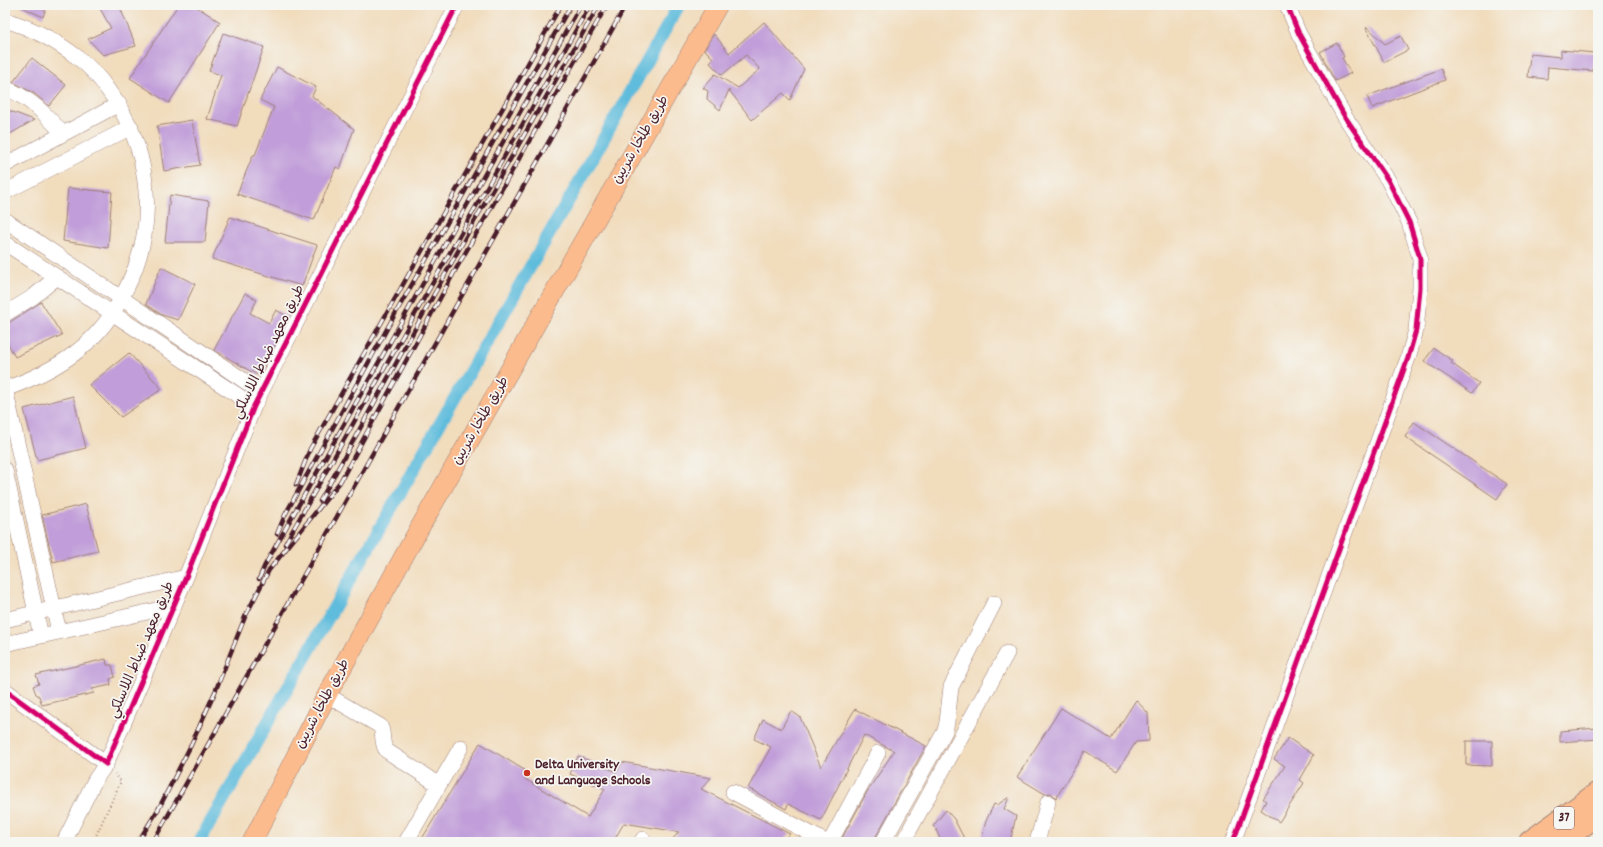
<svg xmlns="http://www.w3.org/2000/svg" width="1603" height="847" font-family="Dekko,'Playpen Sans Arabic',sans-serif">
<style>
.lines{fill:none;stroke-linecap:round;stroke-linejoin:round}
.canal{stroke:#5ebcdc;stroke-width:13}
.building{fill:#c19ed9}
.minor-casing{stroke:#9e7e74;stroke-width:16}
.major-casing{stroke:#9e7e74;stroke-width:20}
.highway-casing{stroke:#9e7e74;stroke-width:24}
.path{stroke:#9e7e74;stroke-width:2;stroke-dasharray:1 3;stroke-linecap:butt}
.minor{stroke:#fff;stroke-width:15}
.major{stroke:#fbbb8d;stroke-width:19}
.highway{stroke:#fbbb8d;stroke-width:22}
.rail-casing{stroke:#4a1f2b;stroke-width:4.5}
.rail{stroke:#f6f6f2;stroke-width:3;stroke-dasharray:9;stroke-linecap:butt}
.cycleway-casing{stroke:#f6f6f2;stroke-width:8}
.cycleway{stroke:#d6006c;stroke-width:5}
.poi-dot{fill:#c8321e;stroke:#f6f6f2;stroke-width:1.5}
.labels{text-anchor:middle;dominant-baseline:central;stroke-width:3.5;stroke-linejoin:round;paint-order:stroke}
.shield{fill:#f6f6f2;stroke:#7e6067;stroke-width:1}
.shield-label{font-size:13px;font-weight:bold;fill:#4a1f2b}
.street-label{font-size:14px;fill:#4a1f2b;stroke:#f6f6f2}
.poi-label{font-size:14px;font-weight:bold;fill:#4a1f2b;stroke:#f6f6f2;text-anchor:start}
</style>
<rect width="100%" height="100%" fill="#f6f6f2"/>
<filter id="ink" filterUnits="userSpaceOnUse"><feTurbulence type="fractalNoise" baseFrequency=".025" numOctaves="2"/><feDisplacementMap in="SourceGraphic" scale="8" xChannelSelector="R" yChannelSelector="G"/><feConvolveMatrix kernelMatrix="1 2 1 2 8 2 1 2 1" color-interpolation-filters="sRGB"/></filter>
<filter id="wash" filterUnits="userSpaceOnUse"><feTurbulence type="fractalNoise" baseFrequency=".012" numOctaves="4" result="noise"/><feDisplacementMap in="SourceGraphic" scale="16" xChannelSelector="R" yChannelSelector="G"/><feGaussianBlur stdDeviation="0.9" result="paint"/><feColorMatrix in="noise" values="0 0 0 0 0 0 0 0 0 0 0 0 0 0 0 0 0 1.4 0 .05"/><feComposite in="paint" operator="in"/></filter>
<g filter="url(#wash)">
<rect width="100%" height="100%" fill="#f1dcbc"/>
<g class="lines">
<path class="canal" d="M199,842L578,184L679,5"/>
</g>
<g id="blocks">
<path class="building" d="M18,5H47L43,17Z
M98,5H119L136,46L103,55L88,39L111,28Z
M178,5H194L220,22L169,103L130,78Z
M764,22L804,69L790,100L783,93L752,120L729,90L720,110L707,99L708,91L703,88L715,74L738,88L760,69L746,55L722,75L710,63L713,58L705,50L714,34L729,53Z
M1367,27L1385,44L1401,36L1408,50L1384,62L1366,28Z
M223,33L264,47L237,126L207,119L221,75L209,71Z
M1337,43L1344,57L1342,58L1351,73L1335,81L1320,52Z
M1561,50L1595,53L1593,71L1548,67L1547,79L1528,77L1530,54L1561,57Z
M32,58L66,85L49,106L35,94L13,82Z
M277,67L316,87L312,96L354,129L340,169L336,167L314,220L237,194L253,155H255L274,107L260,100Z
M1441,69L1445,80L1372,108L1367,96Z
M5,109L34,120L5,137Z
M192,120L200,165L164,171L157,126Z
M68,188L112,192L108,248L63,241Z
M170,195L209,201L205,242H165Z
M230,217L317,245L302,286L212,259Z
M161,267L195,284L178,320L162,315L146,304Z
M245,293L257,300L250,313L269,323L276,310L289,317L259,376L214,350Z
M41,302L62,335L15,357L5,338V323L10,322Z
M1434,348L1453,361L1451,363L1479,383L1472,393L1424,361Z
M129,353L162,389L121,417L89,385Z
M73,396L86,448L37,460L24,409Z
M1414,422L1507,484L1497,499L1405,437Z
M86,504L98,551L53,562L42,515Z
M106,659L107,665H112L115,677L110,679L111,685L92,689L94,693L42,705L39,696L36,694L33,686L39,684L36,675Z
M1136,700L1148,713L1149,741L1136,742L1117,771L1085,751L1056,798L1051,793L1045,794L1017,777L1061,708L1111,739Z
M855,709L926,746L875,838L874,842H849L842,838L867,792L894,751L864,735L821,820L788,804L786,809L748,788L771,747L754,739L763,719L781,729L791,711L800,717L821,767Z
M1598,728V739L1560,742V731Z
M1288,738L1314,755L1300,780L1304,783L1279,822L1261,810L1266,801L1263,799L1285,766L1274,759Z
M1466,741H1492V766L1466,765Z
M480,743L526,771L525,779L588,817L605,789L570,774L578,756L617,772L622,762L711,778L701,789L790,834L781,842H670L679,832L624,823L613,842H420Z
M1009,797L1004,809L1016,816L1010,842H981L986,821L994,804L997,805Z
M946,810L954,819L966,842H941L936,829L933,826Z"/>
</g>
</g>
<g filter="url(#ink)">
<use href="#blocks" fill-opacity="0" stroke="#9e7e74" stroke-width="1"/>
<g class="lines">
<defs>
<path id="minor" d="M5,20C32,28 55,40 77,57C89,66 100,78 108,90C150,146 159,221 128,285C116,311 98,336 75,353C53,370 30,380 5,389
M5,88C29,97 47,115 63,134
M5,165L119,104
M5,192L131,127
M5,220L261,392
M5,243L254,406
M5,314L33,297L57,277
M5,388L59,632
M5,470L41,636
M5,620L186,577
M5,644L174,606
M5,690L106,764
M327,695L380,726C385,734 380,743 387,751L439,785
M733,792L826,842
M64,842L95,780L106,764L186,577L254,406L457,5
M406,842L461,747
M641,842L643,839
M830,842L878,753
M883,842L945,731L947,722L951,687L994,603
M903,842L1007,653
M1037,842L1048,802
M1233,842L1408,358L1416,330L1420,288V258L1409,222L1388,180L1345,117L1299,34L1287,5"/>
<path id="major" d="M252,842L327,695L419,529L718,5"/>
<path id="highway" d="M1530,842L1598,793
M1561,842L1598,814"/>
</defs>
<use href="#minor" class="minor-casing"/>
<use href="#major" class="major-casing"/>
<use href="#highway" class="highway-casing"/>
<path class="path" d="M93,842L121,781L115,774"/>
<use href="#minor" class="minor"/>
<use href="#major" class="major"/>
<use href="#highway" class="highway"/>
<defs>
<path id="rail" d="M296,485L310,449L561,5
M320,501L474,222L599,5
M277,534L285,515L394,316L571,5
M285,544L590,5
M259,579L265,565L458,221L581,5
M138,842L159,808L190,747L215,692L245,617L269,570L340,482L456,269L607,5
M153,842L626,5"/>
</defs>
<use href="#rail" class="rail-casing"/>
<use href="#rail" class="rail"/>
<defs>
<path id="cycleway" d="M5,690L106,764L186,577L254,406L457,5
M1233,842L1408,358L1416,330L1420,288V258L1409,222L1388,180L1345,117L1299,34L1287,5"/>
</defs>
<use href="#cycleway" class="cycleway-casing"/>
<use href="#cycleway" class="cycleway"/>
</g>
</g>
<circle class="poi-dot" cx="527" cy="773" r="4"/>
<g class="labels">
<rect class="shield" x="1554" y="807" width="20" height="22" rx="3"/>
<g class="shield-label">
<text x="1564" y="818">37</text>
</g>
<g class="street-label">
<text transform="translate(641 140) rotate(-60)">طريق طلخا, شربين</text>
<text transform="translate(269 352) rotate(-64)">طريق معهد ضباط اللاسلكي</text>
<text transform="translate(481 421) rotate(-60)">طريق طلخا, شربين</text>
<text transform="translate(142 650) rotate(-67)">طريق معهد ضباط اللاسلكي</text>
<text transform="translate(323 704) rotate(-62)">طريق طلخا, شربين</text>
</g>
<g class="poi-label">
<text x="535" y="765">Delta University<tspan x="535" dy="16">and Language Schools</tspan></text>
</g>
</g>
<rect width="1603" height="847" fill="none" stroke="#f6f6f2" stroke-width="20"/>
</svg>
